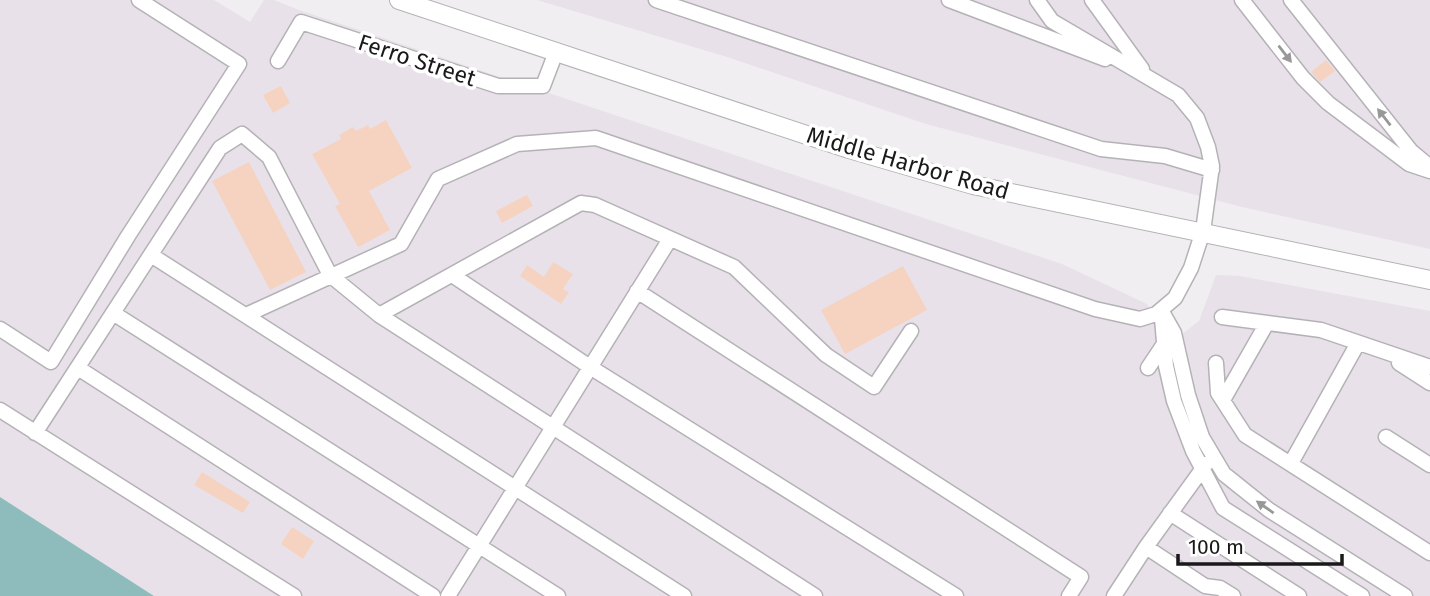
<svg xmlns="http://www.w3.org/2000/svg" width="1430" height="596" font-family="'Fira Sans',sans-serif">
<style>
.built{fill:#e8e1ea}
.water{fill:#8ebbbb}
.building{fill:#f6d3c0}
.lines{fill:none;stroke-linecap:round;stroke-linejoin:round}
.minor-casing{stroke:#b5b2b6;stroke-width:17}
.major-casing{stroke:#b5b2b6;stroke-width:20}
.minor{stroke:#fff;stroke-width:14}
.major{stroke:#fff;stroke-width:18}
.oneway{fill:#989898}
.labels{text-anchor:middle;dominant-baseline:central;stroke-width:7;stroke-linejoin:round;paint-order:stroke}
.street-label{font-size:23px;fill:#1a191a;stroke:#fff}
</style>
<rect width="100%" height="100%" fill="#f0eef1"/>
<path class="built" d="M0,0H214L250,22L264,0H274L299,10L1062,264L1147,304L1169,344L1199,321L1216,275L1240,276L1430,311V596H154L0,497Z
M537,0H1430V249L1242,207L926,124L727,57Z"/>
<path class="water" d="M0,497L154,596H0Z"/>
<path class="building" d="M1326,60L1335,71L1320,82L1311,72Z
M281,86L290,103L273,113L263,95Z
M386,120L412,168L369,191L390,230L358,247L335,206L340,204L312,154L341,139L339,135L353,127L356,131L368,125L370,129Z
M249,162L306,272L270,290L212,181Z
M527,195L533,206L502,223L496,211Z
M553,262L573,274L563,289L569,292L561,304L520,276L527,265L544,277Z
M903,266L927,310L845,354L821,310Z
M202,472L250,502L243,513L194,485Z
M292,527L314,541L303,559L281,544Z"/>
<g class="lines">
<defs>
<path id="minor" d="M656,0L1101,149L1165,156L1212,170
M949,0L1105,59
M1092,0L1142,69
M1242,0L1303,78L1328,103L1409,164L1430,171
M1291,0L1411,151L1430,167
M278,61L301,22L498,86H543L556,52
M151,255L684,596
M452,275L590,367L956,596
M637,291L1081,577L1069,596
M1161,310L1174,333L1188,395L1202,437L1224,474L1269,510L1405,596
M113,313L558,596
M246,315L401,244L438,179L517,144L596,138L1095,309L1140,319L1156,314L1175,298L1191,268L1203,231L1212,166L1208,147L1197,118L1178,95L1052,21L1037,0
M379,315L815,596
M1222,317L1321,330L1430,367
M1162,318L1166,366L1174,401L1193,451L1223,508L1362,596
M0,329L51,362L128,236L239,64L139,0
M1216,363L1218,393L1245,435L1430,553
M1399,363L1430,383
M78,368L433,596
M1148,368L1164,344
M1223,400L1267,323
M0,410L294,596
M35,433L220,148L242,134L269,157L330,275L379,315L581,203L595,205L734,267L826,355L874,387L911,331
M1386,437L1430,465
M1291,463L1358,343
M1170,513L1299,596
M1146,547L1206,464
M448,596L670,239
M1114,596L1146,547L1205,586L1220,588L1233,596"/>
<path id="major" d="M399,0L849,149L973,185L1430,280"/>
</defs>
<use href="#minor" class="minor-casing"/>
<use href="#major" class="major-casing"/>
<use href="#minor" class="minor"/>
<use href="#major" class="major"/>
</g>
<defs><path id="oneway-solid" d="M-6-.8H1V-3.2L6.5 0L1 3.2V.8H-6Z" transform="scale(1.75)"/></defs>
<g class="oneway">
<use href="#oneway-solid" transform="translate(1285 54) rotate(52)"/>
<use href="#oneway-solid" transform="translate(1384 117) rotate(-128)"/>
<use href="#oneway-solid" transform="translate(1265 507) rotate(-145)"/>
</g>
<g class="labels">
<g class="street-label">
<text transform="translate(417 60) rotate(18)">Ferro Street</text>
<text transform="translate(908 163) rotate(16)">Middle Harbor Road</text>
</g>
</g>
<path d="M1178 554v10h164v-10" fill="none" stroke="#1a191a" stroke-width="3.5"/>
<text x="1188" y="554" font-size="21" fill="#1a191a" stroke="#ffffff" stroke-width="5" paint-order="stroke">100 m</text>
</svg>
